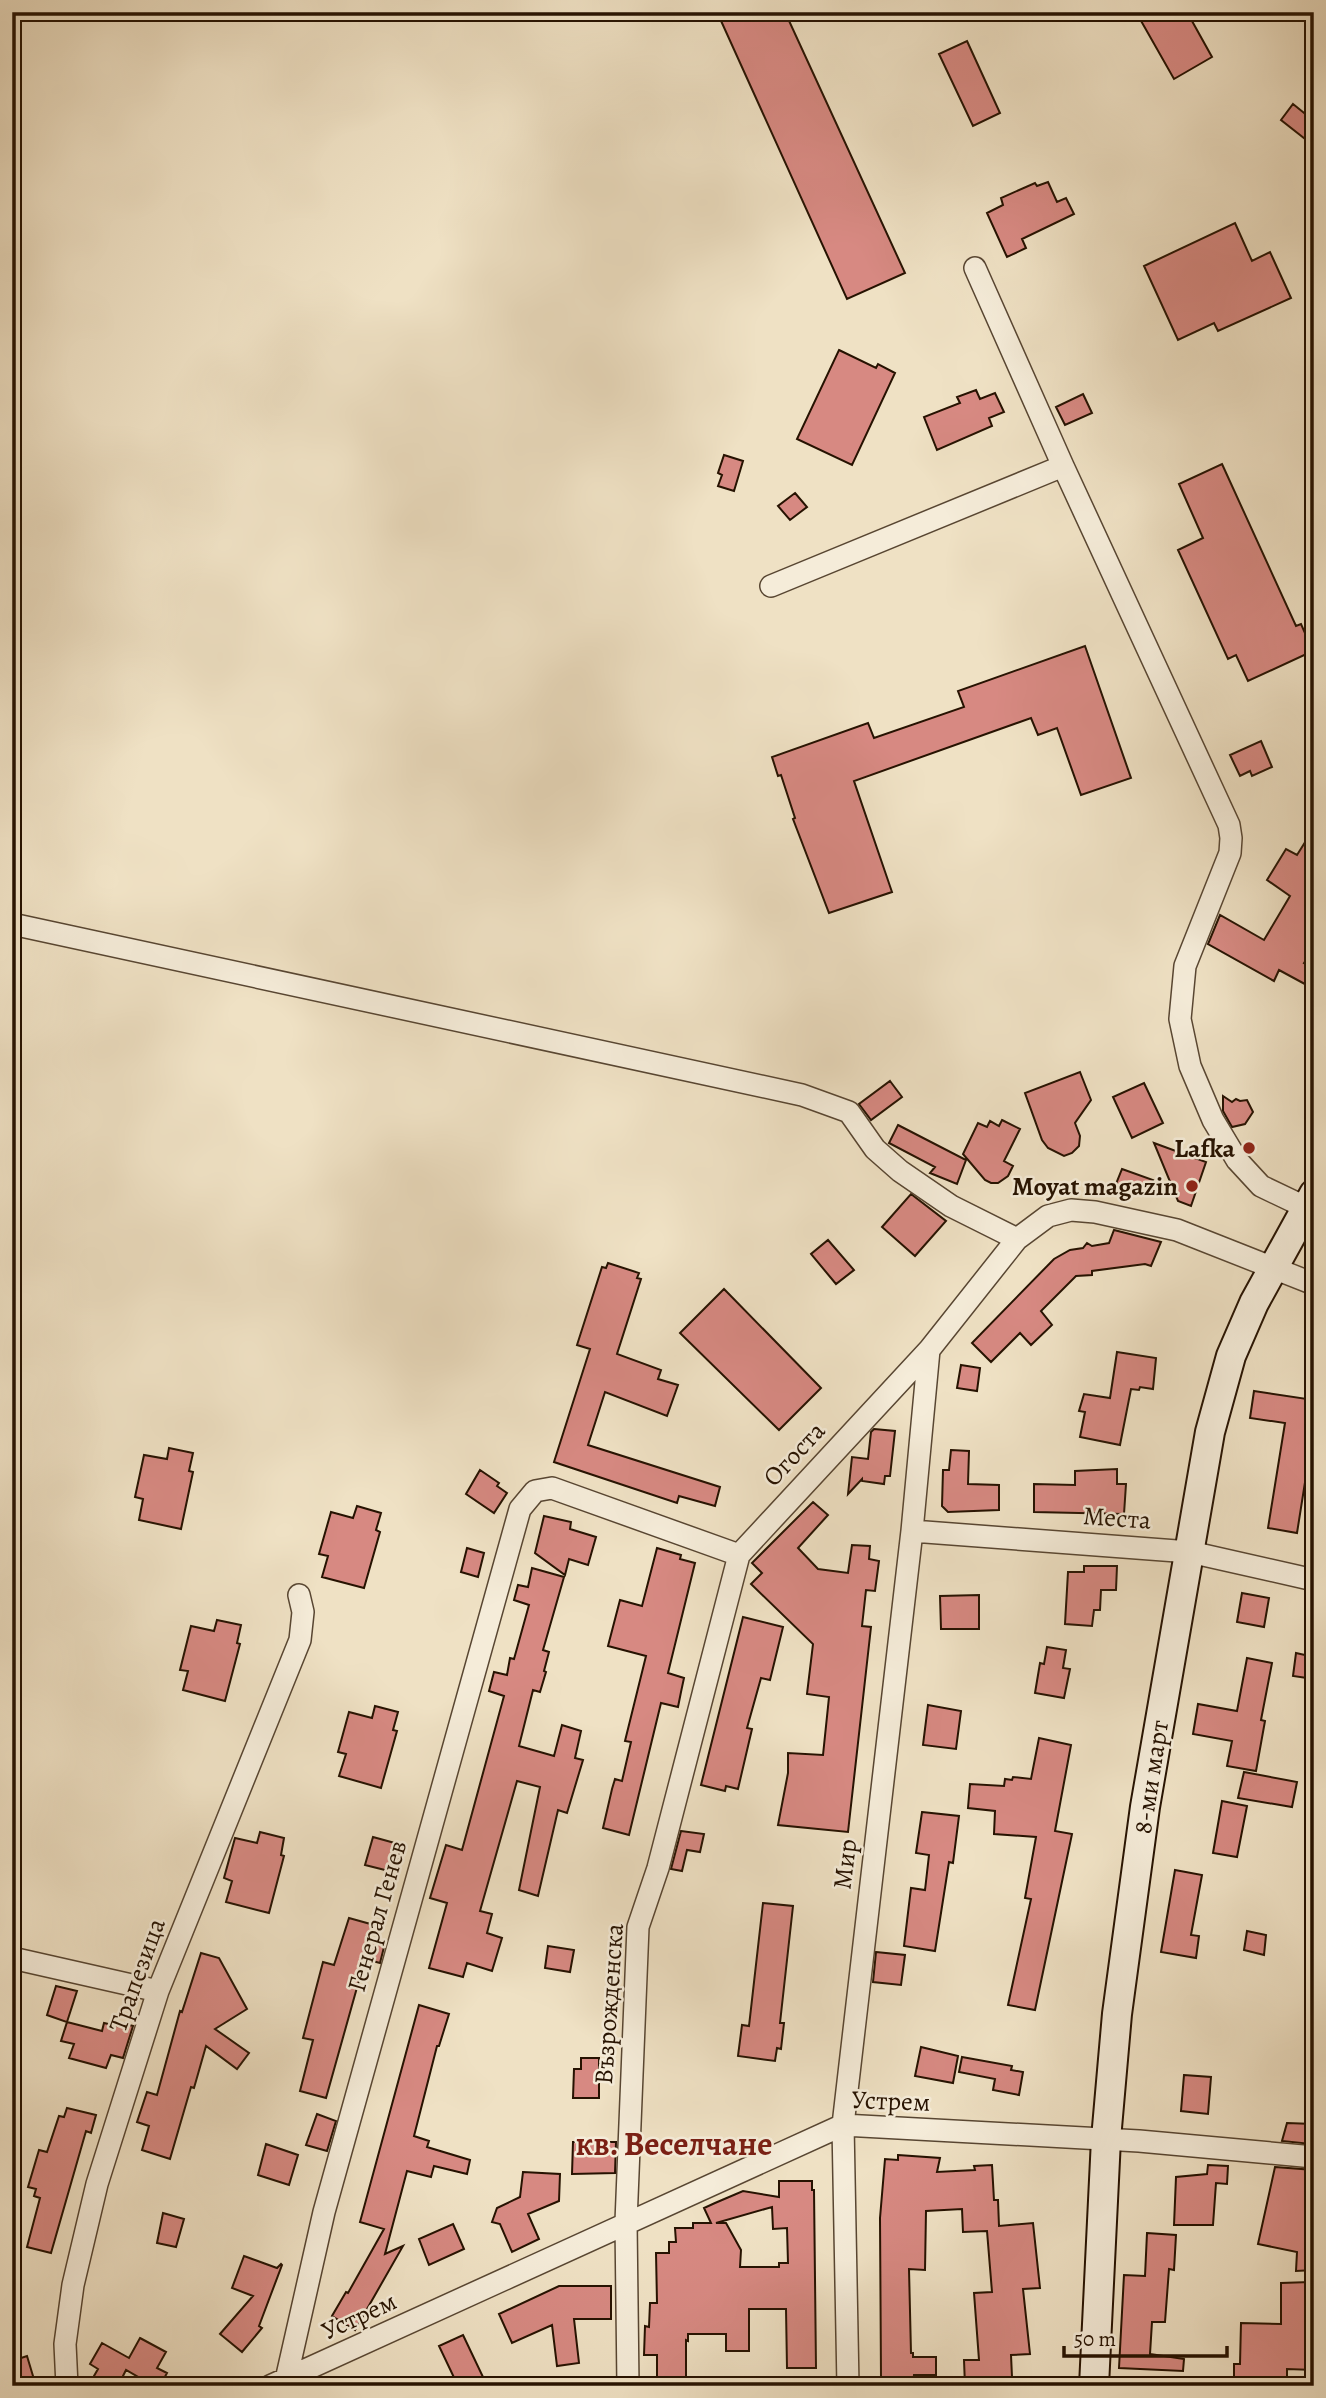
<svg xmlns="http://www.w3.org/2000/svg" width="1326" height="2398" font-family="Alegreya,serif">
<style>
.building{fill:#d78982;stroke:#261201;stroke-width:2;fill-rule:evenodd}
.lines{fill:none;stroke-linecap:round;stroke-linejoin:round}
.minor-casing{stroke:#584632;stroke-width:24}
.secondary-casing{stroke:#261201;stroke-width:32}
.minor{stroke:#f5ecd9;stroke-width:21}
.secondary{stroke:#f5ecd9;stroke-width:28}
.poi-dot{fill:#8f2418;stroke:#f5ecd9;stroke-width:2.5}
.labels{text-anchor:middle;dominant-baseline:central;stroke-width:5;stroke-linejoin:round;paint-order:stroke}
.poi-label{font-size:26px;font-weight:bold;fill:#261201;stroke:#f5ecd9;text-anchor:end}
.street-label{font-size:26px;fill:#261201;stroke:#f5ecd9}
.district-label{font-size:33px;font-weight:bold;fill:#7a1f14;stroke:#f5ecd9}
</style>
<rect width="100%" height="100%" fill="#efe1c4"/>
<filter id="stains"><feTurbulence type="fractalNoise" baseFrequency=".00286" numOctaves="4"/><feColorMatrix values="0 0 0 0 .2 0 0 0 0 .09 0 0 0 0 .02 0 0 0 .5 -.17"/></filter>
<radialGradient id="worn" r=".72"><stop offset=".6" stop-color="#630" stop-opacity="0"/><stop offset="1" stop-color="#630" stop-opacity=".3"/></radialGradient>
<path class="building" d="M717,12H785L905,273L847,299Z
M1136,12H1187L1212,57L1174,79Z
M967,41L1000,113L973,126L939,54Z
M1293,104L1314,121V146L1281,120Z
M1048,182L1057,202L1066,198L1074,214L1022,239L1026,248L1007,257L987,213L1003,205L1001,198L1035,183L1037,186Z
M1235,223L1252,261L1270,252L1291,298L1218,331L1214,323L1178,340L1144,266Z
M839,350L876,368L878,364L895,373L852,465L797,439Z
M976,390L980,399L995,393L1004,412L989,418L992,426L937,450L924,417L960,403L957,397Z
M1083,394L1092,413L1065,425L1056,407Z
M724,455L743,461L734,491L718,486L722,475L718,473Z
M1222,464L1296,626L1301,624L1313,651L1248,681L1236,655L1228,659L1178,550L1203,538L1179,484Z
M795,493L807,507L790,520L778,506Z
M1085,646L1131,778L1081,795L1057,728L1038,735L1031,718L854,781L892,892L829,913L793,819L795,818L781,775L778,776L772,757L868,723L874,738L964,707L958,691Z
M1261,741L1272,767L1252,776L1250,771L1240,776L1230,755Z
M1314,828V948L1304,963L1314,968V989L1279,970L1274,981L1208,944L1220,915L1264,940L1290,896L1267,880L1286,849L1297,855Z
M1080,1072L1091,1100L1075,1123L1080,1136L1079,1146L1072,1153L1064,1156L1048,1148L1042,1140L1025,1093Z
M890,1081L902,1097L871,1120L859,1104Z
M1144,1083L1163,1123L1132,1138L1113,1097Z
M1223,1096L1232,1102L1236,1099L1240,1101L1247,1100L1253,1112L1245,1124L1232,1127L1223,1111Z
M1002,1120L1020,1129L1004,1161L1013,1166L1008,1176L998,1183H991L985,1180L963,1154L978,1123L987,1127L990,1121L999,1126Z
M898,1125L966,1160L957,1184L930,1173L935,1167L889,1143Z
M1154,1143L1206,1162L1191,1206L1178,1201Z
M1122,1169L1153,1180L1147,1195L1116,1184Z
M911,1194L946,1221L915,1256L882,1227Z
M1114,1230L1161,1242L1151,1266L1145,1264L1092,1271V1275L1076,1276L1041,1311L1052,1325L1031,1345L1020,1333L991,1362L972,1343L1054,1259L1070,1250L1083,1248L1087,1243L1092,1246L1109,1243Z
M828,1240L854,1270L836,1284L811,1254Z
M608,1263L639,1273L637,1278L641,1279L617,1354L661,1370L658,1379L678,1385L667,1416L605,1392L588,1445L720,1487L715,1506L679,1496L677,1503L554,1462L590,1349L577,1345L602,1267L606,1268Z
M724,1289L821,1388L779,1430L680,1333Z
M1117,1352L1156,1358L1153,1389L1140,1387L1139,1390L1131,1389L1120,1445L1080,1437L1085,1412L1079,1411L1084,1394L1110,1398Z
M961,1365L980,1368L977,1391L957,1388Z
M1254,1391L1314,1400V1478L1306,1476L1297,1533L1268,1528L1285,1423L1250,1418Z
M874,1429L895,1431L890,1476H885L884,1484L862,1481V1479L848,1494L852,1457L868,1459L871,1432Z
M169,1448L193,1453L189,1471L193,1472L181,1529L139,1520L143,1499L135,1497L144,1455L167,1459Z
M951,1450L969,1451L968,1484L999,1485V1510L948,1512L942,1506L943,1470H949Z
M1117,1469V1484H1126L1124,1514L1034,1512V1484L1075,1485V1471Z
M480,1470L499,1483L497,1486L507,1493L494,1513L466,1494Z
M813,1502L828,1515L798,1548L818,1569L848,1573L852,1545L870,1546L869,1559L879,1561L875,1591L866,1590L862,1626L871,1627L848,1832L778,1825L788,1773V1753L823,1755L829,1697L807,1694L813,1644L751,1584L762,1573L752,1563Z
M357,1506L381,1513L376,1530L380,1532L364,1588L322,1577L328,1556L319,1554L331,1512L353,1518Z
M544,1516L571,1522L570,1529L596,1537L588,1565L569,1559L565,1575L535,1553Z
M467,1548L484,1553L478,1577L461,1572Z
M657,1548L681,1555L680,1559L695,1563L668,1673L684,1678L681,1692L678,1707L661,1703L629,1835L603,1828L612,1789L615,1779L622,1781L631,1742L625,1741L646,1656L608,1646L620,1600L642,1606Z
M1084,1566H1117L1116,1590H1101L1100,1610H1094L1092,1626L1065,1624L1068,1572H1084Z
M532,1568L564,1577L543,1650L549,1652L544,1671L546,1672L540,1692L533,1690L519,1746L554,1756L562,1725L581,1731L575,1758L583,1760L567,1813L558,1810L538,1896L519,1890L540,1787L517,1781L480,1911L492,1914L487,1933L502,1938L492,1971L467,1963L463,1977L429,1968L447,1903L430,1898L446,1845L462,1850L504,1696L489,1691L494,1672L507,1675L510,1658L514,1659L529,1605L514,1600L518,1585L528,1587Z
M1242,1593L1269,1598L1264,1627L1237,1622Z
M979,1595V1629H941L940,1596Z
M743,1617L783,1627L770,1680L761,1678L747,1728L752,1729L738,1789L726,1786L725,1791L701,1785Z
M217,1620L241,1625L237,1643L240,1644L225,1701L183,1690L188,1671L180,1670L191,1626L214,1631Z
M1047,1647L1066,1650L1063,1668L1070,1669L1064,1698L1035,1693L1040,1663L1044,1664Z
M1296,1653L1314,1657V1679L1293,1676Z
M1247,1658L1272,1663L1261,1720L1265,1721L1256,1771L1227,1766L1232,1741L1193,1734L1198,1704L1237,1711Z
M928,1705L961,1711L956,1749L923,1745Z
M375,1706L398,1712L393,1730L397,1731L381,1788L339,1776L346,1754L338,1752L349,1712L372,1718Z
M1039,1738L1071,1745L1055,1831L1072,1834L1035,2010L1008,2005L1031,1899L1025,1898L1036,1837L994,1834L995,1811L968,1808L970,1784L1004,1786L1005,1779L1012,1780L1013,1777L1031,1779Z
M1244,1772L1297,1782L1292,1807L1238,1798Z
M1222,1801L1247,1806L1237,1857L1213,1853Z
M922,1812L959,1816L953,1863L949,1862L935,1951L904,1946L911,1888L925,1890L929,1855L916,1853Z
M681,1831L704,1834L700,1852L687,1850L682,1871L671,1869Z
M260,1832L284,1838L281,1855L284,1856L269,1913L226,1902L232,1881L224,1878L235,1838L257,1843Z
M373,1837L402,1845L397,1861L392,1860L389,1871L365,1865Z
M1175,1870L1202,1875L1191,1935L1199,1936L1196,1958L1161,1952Z
M763,1903L793,1906L780,2023H784L781,2049L777,2048L775,2061L738,2056L742,2025L749,2026Z
M349,1918L374,1925L370,1938L385,1943L380,1963L365,1959L326,2098L300,2091L313,2040L303,2038L323,1962L334,1965Z
M1247,1931L1266,1935L1264,1955L1244,1950Z
M548,1946L574,1950L570,1972L545,1968Z
M876,1952L905,1955L901,1985L873,1982Z
M201,1953L219,1958L247,2009L215,2029L249,2053L237,2069L206,2046L194,2088L191,2087L170,2159L142,2150L149,2126L137,2122L147,2092L157,2095L180,2011L182,2012Z
M56,1986L77,1991L67,2022L102,2031L104,2023L117,2026L118,2022L133,2026L123,2058L111,2055L106,2068L69,2058L74,2044L61,2041L67,2022L47,2015Z
M419,2005L449,2014L439,2046H437L414,2136L429,2141L427,2147L470,2160L467,2174L434,2166L431,2177L407,2171L385,2254L403,2246L355,2330L332,2316L346,2292L348,2293L384,2229L360,2222Z
M921,2047L958,2056L953,2083L915,2076Z
M962,2057L1012,2066L1011,2070L1023,2072L1019,2095L993,2090L995,2079L959,2072Z
M581,2058H599V2098H573L574,2069H581Z
M1184,2075L1211,2077L1208,2114L1181,2111Z
M67,2108L96,2115L91,2133L86,2131L51,2253L27,2247L40,2198L34,2196L36,2189L28,2187L39,2150L47,2152L59,2116L64,2117Z
M317,2114L336,2121L327,2151L306,2145Z
M1287,2123L1313,2124L1311,2144L1282,2141Z
M573,2142H616L615,2173L572,2174Z
M266,2144L298,2155L289,2185L258,2175Z
M898,2155L940,2158L937,2172L975,2170L974,2166L992,2165L994,2200H998L999,2226L1033,2223L1040,2288L1023,2289L1030,2354L1011,2355L1012,2377L1006,2378V2386H965L964,2360H979L974,2293L992,2292L987,2231L963,2232L962,2209L926,2211L925,2270L909,2269L911,2353H913V2357H936V2375H914L913,2383H890V2378H881L880,2218L885,2159L898,2160Z
M1208,2165L1228,2166L1227,2184L1216,2183L1213,2225H1174L1176,2177L1207,2174Z
M1275,2167L1314,2170V2270L1296,2271L1297,2252L1258,2244Z
M523,2172L560,2174L559,2201L528,2214L539,2239L512,2252L500,2224L492,2222L497,2208L520,2197Z
M779,2181H812V2190H814L816,2368H787L786,2309H749V2351H726V2334H688V2341L686,2340V2386H657V2355H644L645,2326L649,2327L650,2303H657L656,2253H669V2242H676L675,2228H693V2223H711L704,2208L715,2203L743,2191L779,2197ZM772,2207L773,2229L787,2228L788,2263H779V2267H740L741,2250L726,2223H716Z
M163,2213L184,2219L176,2247L157,2243Z
M453,2224L464,2249L429,2265L419,2239Z
M1147,2233L1176,2235L1174,2270L1169,2269L1165,2322H1152L1150,2354L1184,2359L1183,2371L1119,2368L1124,2275L1145,2276Z
M244,2256L277,2268L281,2264L282,2265L259,2326L262,2328L242,2352L220,2334L253,2296L232,2288Z
M1310,2282L1309,2336H1314V2370L1287,2369V2386H1234V2364H1240L1241,2323L1281,2324V2283Z
M559,2286H611V2319H574L579,2363L557,2366L552,2325L512,2343L499,2314Z
M463,2335L483,2377L464,2386H458L439,2346Z
M140,2338L166,2352L157,2368L167,2373L160,2386H154L126,2370L118,2386H109L94,2376L98,2369L90,2364L102,2343L129,2358Z
M27,2356L36,2386H12V2361Z"/>
<g class="lines">
<defs>
<path id="minor" d="M975,268L1063,466L1229,825L1231,838L1230,853L1185,966L1180,1019L1190,1066L1213,1120L1237,1160L1261,1186L1305,1207
M771,586L1063,466
M12,924L802,1095L849,1112L875,1149L900,1171L951,1206L1017,1239
M912,1531L1190,1552L1314,1580
M12,1958L158,1991
M286,2380L324,2212L520,1509L535,1491L552,1488L739,1555
M67,2386L65,2344L73,2285L97,2184L158,1991L300,1640L303,1612L299,1595
M270,2386L843,2125L1139,2141L1314,2157
M628,2386L626,2222L638,1927L658,1868L739,1555L929,1350L1017,1239L1048,1216L1071,1210L1095,1212L1177,1230L1314,1284
M848,2386L843,2125L912,1531L929,1350"/>
<path id="secondary" d="M1094,2386L1106,2139L1117,2014L1145,1807L1210,1432L1231,1356L1254,1303L1314,1194"/>
</defs>
<use href="#minor" class="minor-casing"/>
<use href="#secondary" class="secondary-casing"/>
<use href="#minor" class="minor"/>
<use href="#secondary" class="secondary"/>
</g>
<g class="poi-dot">
<circle cx="1249" cy="1148" r="7"/>
<circle cx="1192" cy="1186" r="7"/>
</g>
<g class="labels">
<g class="poi-label">
<text x="1235" y="1148">Lafka</text>
<text x="1178" y="1186">Moyat magazin</text>
</g>
<g class="street-label">
<text transform="translate(794 1454) rotate(-47)">Огоста</text>
<text transform="translate(1117 1518) rotate(4)">Места</text>
<text transform="translate(1151 1777) rotate(-81)">8-ми март</text>
<text transform="translate(845 1864) rotate(-83)">Мир</text>
<text transform="translate(377 1916) rotate(-74)">Генерал Генев</text>
<text transform="translate(137 1975) rotate(-70)">Трапезица</text>
<text transform="translate(609 2004) rotate(-86)">Възрожденска</text>
<text transform="translate(891 2101) rotate(2)">Устрем</text>
<text transform="translate(359 2316) rotate(-25)">Устрем</text>
</g>
<g class="district-label">
<text x="674" y="2143">кв. Веселчане</text>
</g>
</g>
<rect width="1326" height="2398" fill="none" stroke="#efe1c4" stroke-width="42"/>
<rect x="14" y="14" width="1298" height="2370" fill="none" stroke="#261201" stroke-width="3.5"/>
<rect x="21" y="21" width="1284" height="2356" fill="none" stroke="#261201" stroke-width="2"/>
<path d="M1064 2346v10h163v-10" fill="none" stroke="#261201" stroke-width="3.5"/>
<text x="1074" y="2346" font-size="21" fill="#261201" stroke="#f5ecd9" stroke-width="5" paint-order="stroke">50 m</text>
<rect width="100%" height="100%" filter="url(#stains)"/>
<rect width="100%" height="100%" fill="url(#worn)"/>
</svg>
